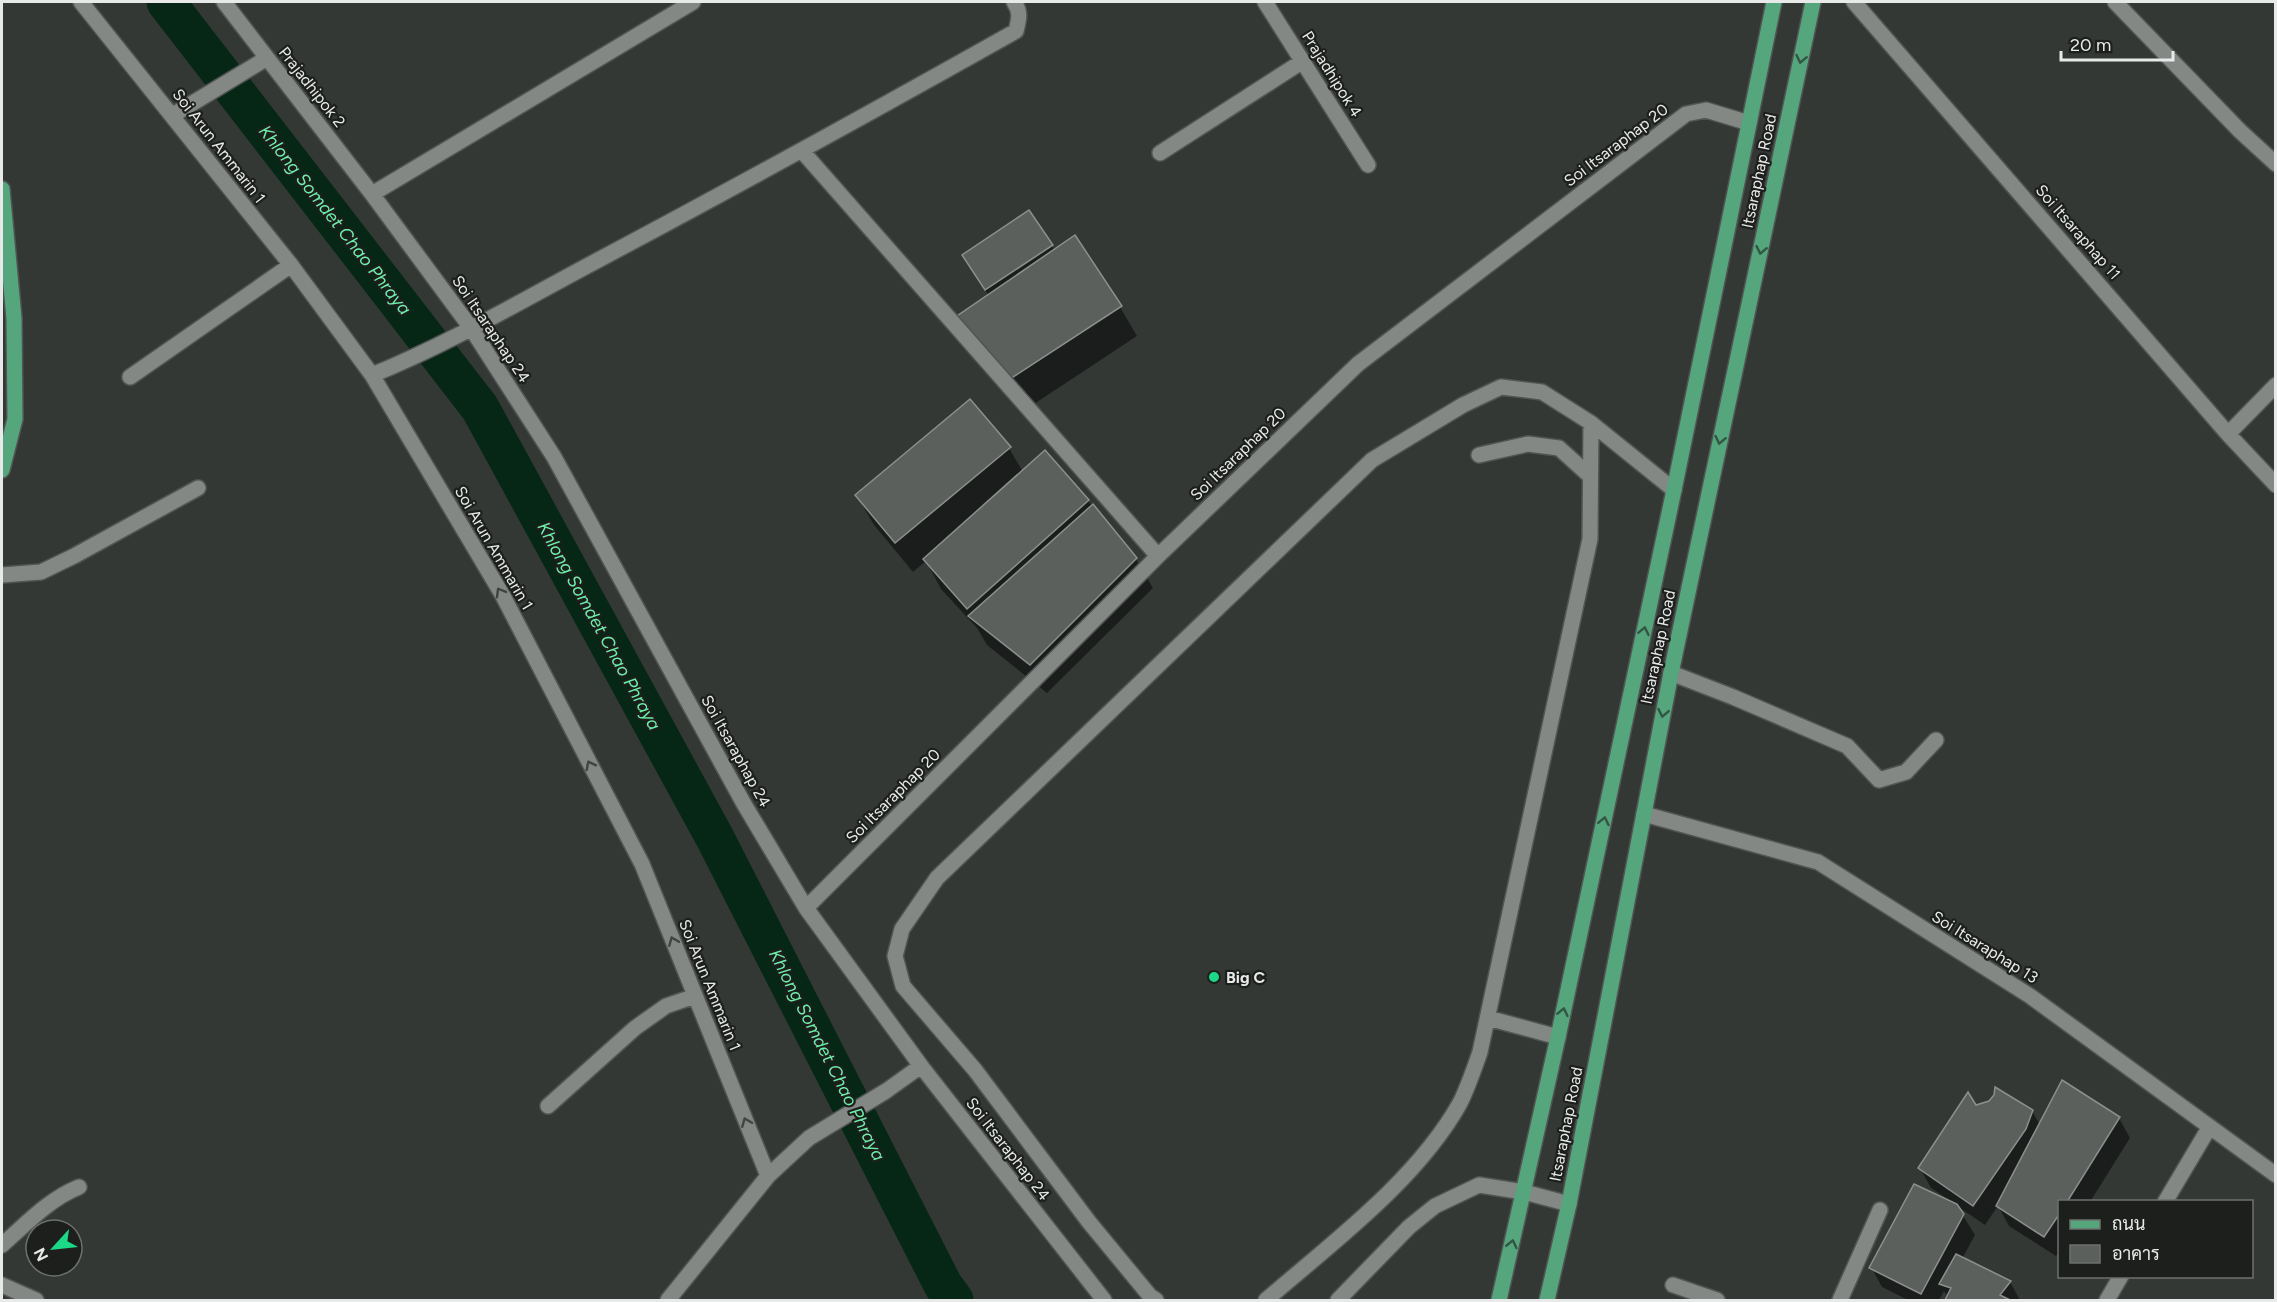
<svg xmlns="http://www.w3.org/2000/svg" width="2277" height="1302" font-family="Figtree,Sarabun,sans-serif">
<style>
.shadow{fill:#0007}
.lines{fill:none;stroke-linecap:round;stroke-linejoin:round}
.canal{stroke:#062716;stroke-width:39}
.building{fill:#5c605d;stroke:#8c908d;stroke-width:1.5}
.minor-casing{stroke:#505452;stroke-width:18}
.major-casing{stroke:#505452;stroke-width:18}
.minor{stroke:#838884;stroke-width:15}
.major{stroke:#55a57d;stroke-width:15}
.oneway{stroke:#335543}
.oneway2{stroke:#414441}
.poi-dot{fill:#1cd988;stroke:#1d1f1d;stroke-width:2}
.labels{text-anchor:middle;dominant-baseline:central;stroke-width:4.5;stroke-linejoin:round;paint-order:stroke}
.street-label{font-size:16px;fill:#e8eae9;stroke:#1d1f1d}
.poi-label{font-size:16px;font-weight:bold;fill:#e8eae9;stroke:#1d1f1d;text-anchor:start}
.water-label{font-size:18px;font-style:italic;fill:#6cefa9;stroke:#1d1f1d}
</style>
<rect width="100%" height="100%" fill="#343835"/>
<path class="shadow" d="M1029,212L1055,251L1120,307L1137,336L1028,408L976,346L989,296L964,255Z
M1009,448L1023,472L1088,501L1136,559L1153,588L1047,693L987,645L977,628L941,589L926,561L913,572L874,525L857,496Z
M1975,1107L2032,1111L2040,1125L2119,1118L2130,1138L2090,1202H2060V1250L2056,1256L2009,1226L1998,1206L1985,1225L1957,1206L1975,1235L1962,1259L2010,1282L2020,1300H1946L1948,1297L1944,1291L1939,1300H1908L1882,1287L1871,1267L1948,1201L1949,1200L1931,1188L1920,1168Z"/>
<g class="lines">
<path class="canal" d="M166,2L480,408L715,838L943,1285L954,1300"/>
</g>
<path class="building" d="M1029,210L1053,245L985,290L962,255Z
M1075,235L1122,306L1010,379L957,316Z
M970,399L1011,447L895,543L855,495Z
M1045,450L1089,500L967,609L923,559Z
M1093,504L1137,558L1030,665L968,616Z
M2062,1080L2120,1117L2067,1202H2060V1213L2044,1237L1996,1206Z
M1995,1087L2033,1110L2026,1129L1973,1206L1918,1168L1968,1092L1976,1105L1989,1101L1994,1095Z
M1914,1184L1957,1204L1964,1214L1921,1294L1869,1268Z
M1956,1254L2011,1281L2000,1295L2010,1300H1945L1951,1288L1939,1284Z"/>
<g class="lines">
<defs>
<path id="minor" d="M81,2L291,265L372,375L503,596L642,864L768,1176
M224,2L372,194L471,328L554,457L744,804L806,908L921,1066L1104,1300
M1265,2L1368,165
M1854,2L2228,434L2276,485
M2115,2L2240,131L2276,164
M173,115L267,58
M802,151L1158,556
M1160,153L1303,61
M372,194L693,2
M372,375C451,343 526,298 602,258C741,184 879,108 1016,31C1019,19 1021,12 1014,2
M130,377L291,265
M2228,434L2276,385
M1479,455L1528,444L1559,448L1590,476
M2,575L41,572L74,556L198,488
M1671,673L1733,697L1847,746L1879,780L1906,772L1936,740
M1644,814L1818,862L2030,996L2276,1175
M806,908L1158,556L1358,364L1686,114L1706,110L1749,123
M1488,1018L1558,1037
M548,1106L635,1028L666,1006L695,996
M2165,1202L2209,1128
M2,1245C26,1224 49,1199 79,1187
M2,1285L36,1300
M1673,1285L1717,1300
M668,1300L768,1176L809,1138L886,1091L921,1066
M1156,1300L1150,1296L1089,1222L975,1070L903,986L895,956L902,929L937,878L1372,460L1463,405L1501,387L1542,392L1591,423L1674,490
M1266,1300C1332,1243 1417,1180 1460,1103C1468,1087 1474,1069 1480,1052L1590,539L1591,423
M1338,1300L1409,1227L1435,1206L1479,1185L1524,1192L1569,1204
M1840,1300L1880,1210
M2107,1300L2121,1276"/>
<path id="major" d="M2,189L14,318L15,419L2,470
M1499,1300L1558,1037L1674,490L1774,2
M1547,1300L1569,1204L1671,673L1813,2"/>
</defs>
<use href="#minor" class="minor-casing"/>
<use href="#major" class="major-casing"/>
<use href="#minor" class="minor"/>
<use href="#major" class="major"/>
</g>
<defs><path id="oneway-chevron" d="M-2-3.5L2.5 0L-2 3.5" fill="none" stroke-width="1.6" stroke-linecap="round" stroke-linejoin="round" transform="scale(1.5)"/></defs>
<g class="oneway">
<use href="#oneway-chevron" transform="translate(1801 59) rotate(102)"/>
<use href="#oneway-chevron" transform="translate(1761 250) rotate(102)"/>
<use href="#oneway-chevron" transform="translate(1720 440) rotate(102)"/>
<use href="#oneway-chevron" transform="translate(1644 631) rotate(-78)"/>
<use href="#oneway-chevron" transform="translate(1663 713) rotate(101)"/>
<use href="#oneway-chevron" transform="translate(1604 821) rotate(-78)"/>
<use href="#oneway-chevron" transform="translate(1563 1012) rotate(-78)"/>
<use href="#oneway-chevron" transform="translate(1512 1244) rotate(-77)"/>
</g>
<g class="oneway2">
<use href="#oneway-chevron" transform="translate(500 592) rotate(-120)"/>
<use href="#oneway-chevron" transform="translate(590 765) rotate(-117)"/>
<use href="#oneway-chevron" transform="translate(673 941) rotate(-112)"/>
<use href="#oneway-chevron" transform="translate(746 1122) rotate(-112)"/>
</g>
<circle class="poi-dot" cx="1214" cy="977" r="6"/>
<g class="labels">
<g class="street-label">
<text transform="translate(1332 74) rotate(58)">Prajadhipok 4</text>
<text transform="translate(312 87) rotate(52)">Prajadhipok 2</text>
<text transform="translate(1616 145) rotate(-37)">Soi Itsaraphap 20</text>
<text transform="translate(219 146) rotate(52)">Soi Arun Ammarin 1</text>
<text transform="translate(1759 171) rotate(-78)">Itsaraphap Road</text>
<text transform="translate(2078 232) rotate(49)">Soi Itsaraphap 11</text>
<text transform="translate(491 329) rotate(56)">Soi Itsaraphap 24</text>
<text transform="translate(1238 454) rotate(-44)">Soi Itsaraphap 20</text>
<text transform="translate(494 548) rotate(60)">Soi Arun Ammarin 1</text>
<text transform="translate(1658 647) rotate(-78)">Itsaraphap Road</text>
<text transform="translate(736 751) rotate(61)">Soi Itsaraphap 24</text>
<text transform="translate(893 796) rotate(-45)">Soi Itsaraphap 20</text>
<text transform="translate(1985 947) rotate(32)">Soi Itsaraphap 13</text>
<text transform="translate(710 985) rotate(68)">Soi Arun Ammarin 1</text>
<text transform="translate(1566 1124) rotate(-79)">Itsaraphap Road</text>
<text transform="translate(1008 1149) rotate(52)">Soi Itsaraphap 24</text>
</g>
<g class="poi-label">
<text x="1226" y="977">Big C</text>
</g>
<g class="water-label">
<text transform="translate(335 220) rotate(52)">Khlong Somdet Chao Phraya</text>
<text transform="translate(599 626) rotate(61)">Khlong Somdet Chao Phraya</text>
<text transform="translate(827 1055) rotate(63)">Khlong Somdet Chao Phraya</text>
</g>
</g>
<rect width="2277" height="1302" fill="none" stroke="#e8eae9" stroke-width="6"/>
<rect x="2058" y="1200" width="195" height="78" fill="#1d1f1d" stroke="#6e706f" stroke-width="1.5"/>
<rect x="2070" y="1220" width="30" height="9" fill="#55a57d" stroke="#6e706f" stroke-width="1.5"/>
<text x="2112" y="1230" font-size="18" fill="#e8eae9">ถนน</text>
<rect x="2070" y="1245" width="30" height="18" fill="#5c605d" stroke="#6e706f" stroke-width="1.5"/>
<text x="2112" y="1260" font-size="18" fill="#e8eae9">อาคาร</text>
<g transform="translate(54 1248) rotate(243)"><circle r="28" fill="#1d1f1d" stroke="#6e706f" stroke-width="1.5"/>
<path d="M0-4.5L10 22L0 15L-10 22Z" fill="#1cd988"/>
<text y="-9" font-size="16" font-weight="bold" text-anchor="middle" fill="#e8eae9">N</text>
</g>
<path d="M2061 51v9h112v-9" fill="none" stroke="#e8eae9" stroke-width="3"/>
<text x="2070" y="51" font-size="18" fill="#e8eae9" stroke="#1d1f1d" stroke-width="4.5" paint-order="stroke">20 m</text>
</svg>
